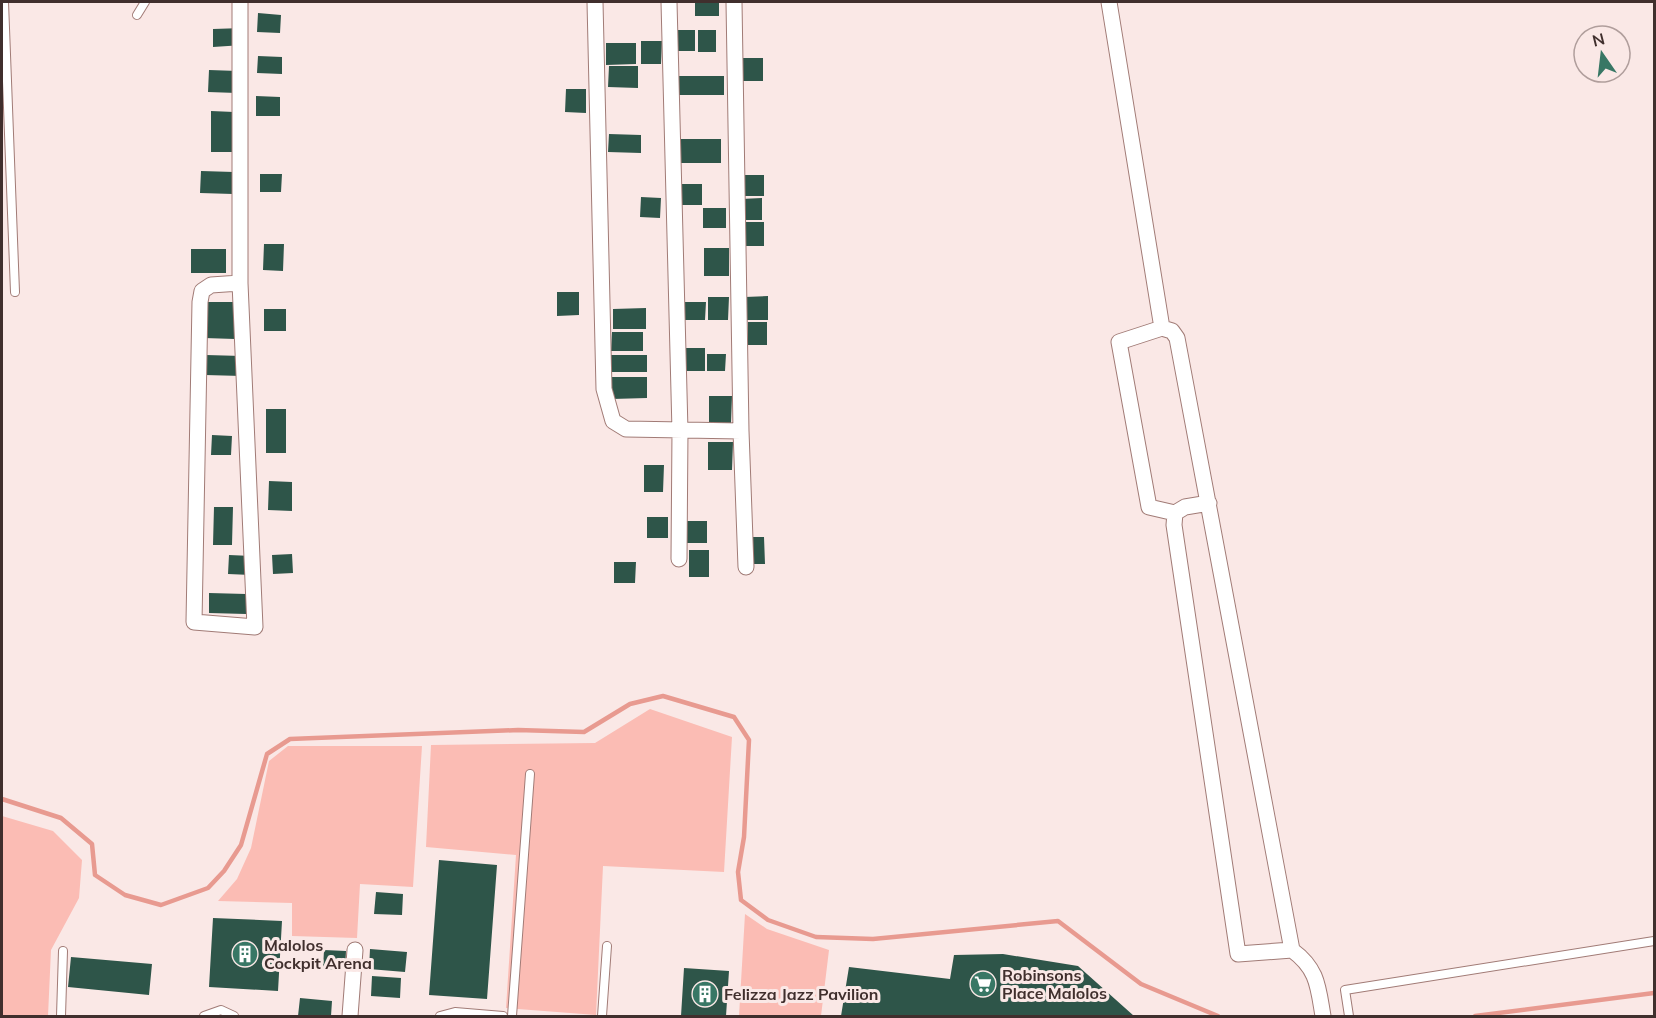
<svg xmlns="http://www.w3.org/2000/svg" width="1656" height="1018" font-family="Mulish,sans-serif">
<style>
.green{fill:#fbbcb4}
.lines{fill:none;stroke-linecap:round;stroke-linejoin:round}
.stream{stroke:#e89a90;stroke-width:4.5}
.building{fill:#2e5549}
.service-casing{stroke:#a17b76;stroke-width:10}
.minor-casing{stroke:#a17b76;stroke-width:17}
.service{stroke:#fff;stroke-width:8}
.minor{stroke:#fff;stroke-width:15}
.labels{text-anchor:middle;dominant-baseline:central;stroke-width:6;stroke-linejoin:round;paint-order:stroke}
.poi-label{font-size:16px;font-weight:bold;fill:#402f2d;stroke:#fae8e6;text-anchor:start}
</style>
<rect width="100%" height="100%" fill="#fae8e6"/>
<path class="green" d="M650,709L732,737L724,872L603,866L596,1015L506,1008L516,855L426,847L431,745L595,743Z
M288,746H422L413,887L360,884L357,938L292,936V903L218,901L237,879L251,848L269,761Z
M2,816L53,831L82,860L79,898L51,950L48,1016H2Z
M745,914L767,929L829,950L821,1016H739Z"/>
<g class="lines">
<path class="stream" d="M2,799L61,818L92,844L95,875L125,895L161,905L208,888L224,871L241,845L267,754L290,739L518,730L584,732L630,704L663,696L734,717L749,740L744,837L738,872L741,900L768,920L816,937L873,939L1058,921L1141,984L1218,1016
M1475,1016L1654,993"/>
</g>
<path class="building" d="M695,2H719V16H695Z
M258,13L281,15L280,33L257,32Z
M243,28V45L213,47V29Z
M677,30H695V51H677Z
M698,30H716V52H698Z
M641,41H662L661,64H641Z
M606,43H636V64L606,65Z
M258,56L282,57V74L257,73Z
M742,58H763V81H742Z
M609,66H638V88L608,87Z
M209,70L238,71L237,93L208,92Z
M677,76H724V95H677Z
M566,89H586V113L565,112Z
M256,96L280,97V116H256Z
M211,111L234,112V152H211Z
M609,134L641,135V153L608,152Z
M681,139H721V163H681Z
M201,171L234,172L233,194L200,193Z
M260,174H282L281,192H260Z
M744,175H764V196H744Z
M679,184H702V205H679Z
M641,197L661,198L660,218L640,217Z
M762,198V220H741V199Z
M703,208H726V228H703Z
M742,222H764V246H742Z
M264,244H284L283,271L263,270Z
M704,248H729V276H704Z
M191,249H226V273H191Z
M557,292H579V315L557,316Z
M768,296V320H745V297Z
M708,297H729L728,320H708Z
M205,302H236L235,339L204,338Z
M683,302H706L705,320H683Z
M646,308V329H613V309Z
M264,309H286V331H264Z
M748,322H767V345H748Z
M612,332H643V351H611Z
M683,348H705V371H683Z
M707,354H726L725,371H707Z
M206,355L242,356V376L205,375Z
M609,355H647V372H609Z
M612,377H647V398L612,399Z
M709,396H732L731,423H709Z
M266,409H286V453H266Z
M212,435L232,436L231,455H211Z
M708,442H733L732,470H708Z
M644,465H664L663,492H644Z
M269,481L292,482V511L268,510Z
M214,507H233L232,545H213Z
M647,517H668V538H647Z
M685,521H707V543H685Z
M748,537H764L765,564H748Z
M689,550H709V577H689Z
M292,554L293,573L273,574L272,555Z
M229,555L252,556L251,575L228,574Z
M614,562H636L635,583H614Z
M209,593L246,594V614L209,613Z
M439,860L497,865L487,999L429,995Z
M376,892L403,894L402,915L374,914Z
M213,918L282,921L278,991L209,987Z
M370,949L407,952L405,972L369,969Z
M324,950L346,951L345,970L323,969Z
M1003,954L1078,966L1134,1016H841L849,967L950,979L954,955Z
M71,957L152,964L149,995L68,987Z
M684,968L729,971L726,1016H681Z
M372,976L401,978L400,998L371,996Z
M300,998L332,1001L331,1016H298Z"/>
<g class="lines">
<defs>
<path id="service" d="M4,2L15,292
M137,15L145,2
M61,1016L63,951
M204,1016L221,1010L234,1016
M440,1016L455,1012L503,1016
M512,1016L530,774
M602,1016L607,946
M1349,1016L1345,990L1654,941"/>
<path id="minor" d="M595,2L604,389L613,421L626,429L741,431
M669,2L680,431L679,559
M734,2L741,431L746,567
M1109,2L1162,328L1172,331L1177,338L1292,950
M240,283L211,285L202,291L200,302L194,622L255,627L240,283V2
M1162,328L1119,342L1149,507L1175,513
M1209,503L1185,507L1175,513L1174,525L1238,954L1292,950C1318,969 1318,987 1323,1016
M350,1016L355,950"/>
</defs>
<use href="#service" class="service-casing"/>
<use href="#minor" class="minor-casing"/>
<use href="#service" class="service"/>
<use href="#minor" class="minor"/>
</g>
<defs>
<symbol id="building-disc" viewBox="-11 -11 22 22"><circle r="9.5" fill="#387765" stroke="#fae8e6"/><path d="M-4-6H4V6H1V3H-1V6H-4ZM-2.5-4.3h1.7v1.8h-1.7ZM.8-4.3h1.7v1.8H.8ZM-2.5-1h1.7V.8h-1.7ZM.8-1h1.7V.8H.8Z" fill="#fff"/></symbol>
<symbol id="supermarket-disc" viewBox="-11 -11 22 22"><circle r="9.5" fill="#387765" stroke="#fae8e6"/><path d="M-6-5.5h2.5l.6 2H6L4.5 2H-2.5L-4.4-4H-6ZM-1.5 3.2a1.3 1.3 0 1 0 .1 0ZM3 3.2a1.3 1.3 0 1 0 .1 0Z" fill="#fff"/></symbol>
</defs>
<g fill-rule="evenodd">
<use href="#building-disc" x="230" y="939" width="30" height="30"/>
<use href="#supermarket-disc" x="968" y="969" width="30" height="30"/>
<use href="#building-disc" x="690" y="979" width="30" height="30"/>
</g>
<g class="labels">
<g class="poi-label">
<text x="264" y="945">Malolos<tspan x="264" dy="18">Cockpit Arena</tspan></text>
<text x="1002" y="975">Robinsons<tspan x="1002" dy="18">Place Malolos</tspan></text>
<text x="724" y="994">Felizza Jazz Pavilion</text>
</g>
</g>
<rect width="1656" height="1018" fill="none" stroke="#402f2d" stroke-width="6"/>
<g transform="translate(1602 54) rotate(346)"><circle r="28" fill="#fae8e6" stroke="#b09e9c" stroke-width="1.5"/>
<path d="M0-4.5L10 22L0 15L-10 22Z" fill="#387765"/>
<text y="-9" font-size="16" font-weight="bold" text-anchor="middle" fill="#402f2d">N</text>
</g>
</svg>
